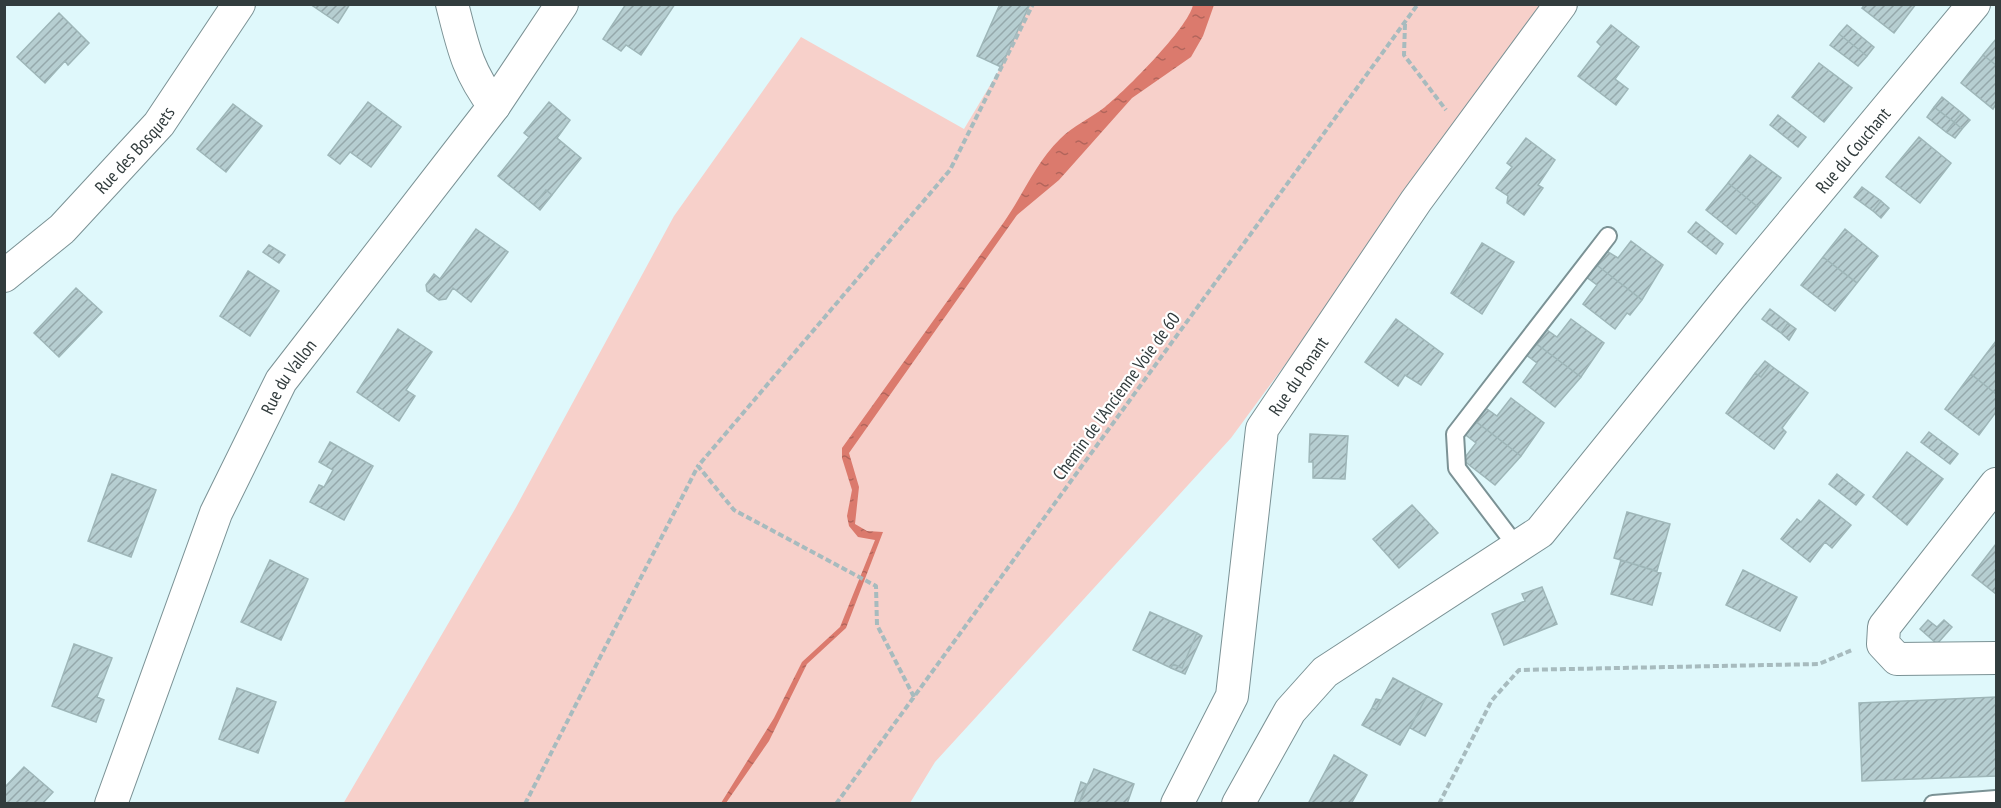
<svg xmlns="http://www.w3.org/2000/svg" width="2001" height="808" font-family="'PT Sans Narrow',sans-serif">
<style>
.park{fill:#f7d0ca}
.water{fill:url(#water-ripples)}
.building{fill:url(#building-hatch);stroke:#9eb6b8;stroke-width:1.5}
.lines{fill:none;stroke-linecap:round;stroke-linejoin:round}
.lane-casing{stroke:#7b9295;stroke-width:20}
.street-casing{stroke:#7b9295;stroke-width:34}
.path{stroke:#a7bbbe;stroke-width:4;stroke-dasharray:6 3;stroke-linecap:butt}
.lane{stroke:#fff;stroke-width:16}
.street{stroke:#fff;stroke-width:32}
.labels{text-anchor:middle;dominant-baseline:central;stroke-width:4.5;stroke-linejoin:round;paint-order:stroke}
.street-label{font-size:18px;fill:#323c3d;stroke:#fff}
</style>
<defs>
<pattern id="water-ripples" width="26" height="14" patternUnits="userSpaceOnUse" patternTransform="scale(1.5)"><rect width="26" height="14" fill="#db7a6d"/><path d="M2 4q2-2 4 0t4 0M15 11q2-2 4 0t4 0" fill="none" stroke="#b2655b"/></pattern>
<pattern id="building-hatch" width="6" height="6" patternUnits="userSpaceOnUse" patternTransform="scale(1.5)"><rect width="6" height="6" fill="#b6ced1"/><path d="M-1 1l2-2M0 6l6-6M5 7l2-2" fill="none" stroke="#95a8ab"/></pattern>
</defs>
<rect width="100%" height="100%" fill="#dff8fb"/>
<path class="park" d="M1030,5H1550L1231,438L935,762L910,803L343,804L515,509L674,216L801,37L964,129L1001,67Z"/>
<path class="water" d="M1193,5H1214L1203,36L1191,57L1132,98L1059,180L1017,215L849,453L859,487L855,524L867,531L883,532L846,628L807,664L769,741L726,803H721L774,718L802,662L840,627L875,540L858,537L849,526L847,516L852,490L842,458V448C896,373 950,297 1004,222C1023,195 1036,162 1060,139C1073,126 1091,118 1105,107C1125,91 1188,28 1193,5Z"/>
<path class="building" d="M310,4H350L338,23Z
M626,4H675L641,55L626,45L621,51L603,39Z
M1000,4H1030L1001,67L977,56Z
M1865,4H1916L1894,33L1862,8Z
M59,13L89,43L68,65L65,61L45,83L17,57Z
M1611,25L1639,47L1615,79L1628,89L1616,105L1578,76L1601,46L1597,42Z
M1847,25L1874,47L1867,56L1839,34Z
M1839,34L1867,56L1858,66L1830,45Z
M1996,39V65L1983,55Z
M1983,55L1996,65V104L1993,109L1961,83Z
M1819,63L1852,88L1824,122L1792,97Z
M1942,97L1962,113L1954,122L1934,107Z
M368,102L401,127L371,167L350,152L340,164L328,155Z
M549,102L570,120L557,138L581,158L552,195L546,190L534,205L498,176L529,137L524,133Z
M233,104L262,126L226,172L197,149Z
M1934,107L1954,122L1946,132L1927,117Z
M1962,113L1970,120L1962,129L1954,122Z
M1778,115L1806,137L1798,147L1770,125Z
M1954,122L1962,129L1955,138L1946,132Z
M1919,137L1951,163L1920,203L1886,177Z
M1526,138L1555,160L1538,185L1543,188L1524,215L1507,203L1508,196L1496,188L1512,167L1507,163Z
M1750,155L1781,178L1758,207L1728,183Z
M1728,183L1758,207L1736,234L1706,210Z
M1862,187L1881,201L1873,211L1854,197Z
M546,190L552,195L540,210L534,205Z
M1881,201L1889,208L1881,218L1873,211Z
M1696,222L1723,244L1716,254L1688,232Z
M476,229L508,252L471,302L453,288L446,299L439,300L427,291L426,285L434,274L440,279Z
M1845,229L1878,256L1857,283L1823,257Z
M1631,241L1663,265L1642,300L1594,263L1605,250L1618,258Z
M1482,243L1514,262L1482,314L1454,295L1469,271L1466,269Z
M269,245L285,255L279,263L263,252Z
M1823,257L1857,283L1835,311L1801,285Z
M1594,263L1642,300L1630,315L1627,313L1615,329L1583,304L1597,285L1585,276Z
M1466,269L1469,271L1454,295L1451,293Z
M248,271L279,291L250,336L220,316Z
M76,288L102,312L59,357L34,333Z
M1770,309L1788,323L1781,333L1762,319Z
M1396,319L1443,354L1421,385L1405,375L1398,386L1365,362Z
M1571,319L1604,343L1581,377L1534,342L1544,328L1557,337Z
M1788,323L1796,329L1789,340L1781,333Z
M398,329L432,352L406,390L415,396L399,421L357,392Z
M1996,341V394L1971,374Z
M1534,342L1581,377L1555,407L1523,382L1537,363L1525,354Z
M1765,361L1770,365L1761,377L1755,373Z
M1770,365L1808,393L1782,428L1786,432L1774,449L1726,413L1755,373L1761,377Z
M1971,374L1996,394V412L1979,435L1945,409Z
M1511,398L1544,423L1521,456L1474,420L1484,407L1497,416Z
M1474,420L1521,456L1495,485L1463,460L1476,443L1463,433Z
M1929,432L1958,454L1950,464L1921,442Z
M1310,434L1348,436L1345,479L1313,478V462H1309Z
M330,442L373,466L344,520L310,502L319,485L324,487L333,470L319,462Z
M1907,452L1943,479L1907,525L1873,497Z
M112,474L156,490L131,557L88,541Z
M1837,474L1864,495L1856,505L1829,484Z
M1819,500L1851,525L1832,548L1825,542L1810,562L1781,539L1797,519L1801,522Z
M1412,505L1438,533L1399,568L1373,539Z
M1627,512L1670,524L1657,571L1614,558Z
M1996,544V594L1972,575Z
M270,560L308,579L281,640L241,622Z
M1621,560L1661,573L1652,605L1611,594Z
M1743,570L1797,597L1780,631L1726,605Z
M1542,587L1557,624L1504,645L1492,614L1525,601L1522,594Z
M1150,612L1197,633L1182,668L1173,664L1171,668L1133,650Z
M1928,620L1937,627L1944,620L1952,627L1937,644L1920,629Z
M1197,633L1202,636L1185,674L1171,668L1173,664L1182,668Z
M74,644L112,658L97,697L104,700L96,722L52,706Z
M1393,678L1427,696L1400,745L1362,725L1372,708L1376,710Z
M237,688L276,702L258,753L219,739Z
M1427,696L1442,704L1425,736L1410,728Z
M1996,697V776L1862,781L1859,703Z
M1376,699L1381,700L1376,710L1372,708Z
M1334,755L1367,775L1351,804H1308Z
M24,767L53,792L42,804H4V788Z
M1094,769L1134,784L1127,804H1079Z
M1081,782L1086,784L1079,804H1074Z"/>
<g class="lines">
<defs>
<path id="lane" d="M1517,547L1457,468L1455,434L1608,236
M1933,804L1996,799"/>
<g id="street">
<path d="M452,4C463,47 467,70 494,106"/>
<path id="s1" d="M4,276L62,229L159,124L239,4"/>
<path d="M1996,484L1884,627L1883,644L1897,659L1996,658"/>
<path id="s2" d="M111,804L216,513L281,381L494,106L562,4"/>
<path id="s3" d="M1177,804L1232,696L1262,429L1416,201L1561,4"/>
<path id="s4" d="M1238,804L1290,711L1325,672L1540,532L1730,297L1974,4"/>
</g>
</defs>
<use href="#lane" class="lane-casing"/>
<use href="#street" class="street-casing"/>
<path class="path" d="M1405,24L1404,55L1446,110
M914,697L877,625L876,586L734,510L698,466L950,170L1033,4
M525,804L698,466
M836,804L1418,4
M1439,804L1492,700L1519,670L1819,664L1852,650"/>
<use href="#lane" class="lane"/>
<use href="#street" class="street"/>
</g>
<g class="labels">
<g class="street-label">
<text stroke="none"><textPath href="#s1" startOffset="182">Rue des Bosquets</textPath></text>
<text stroke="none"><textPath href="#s4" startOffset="909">Rue du Couchant</textPath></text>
<text stroke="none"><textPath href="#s3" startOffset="454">Rue du Ponant</textPath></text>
<text stroke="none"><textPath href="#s2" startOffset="464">Rue du Vallon</textPath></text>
<text transform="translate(1116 396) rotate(-54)">Chemin de l'Ancienne Voie de 60</text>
</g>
</g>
<rect width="2001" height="808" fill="none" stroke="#323c3d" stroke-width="12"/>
</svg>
